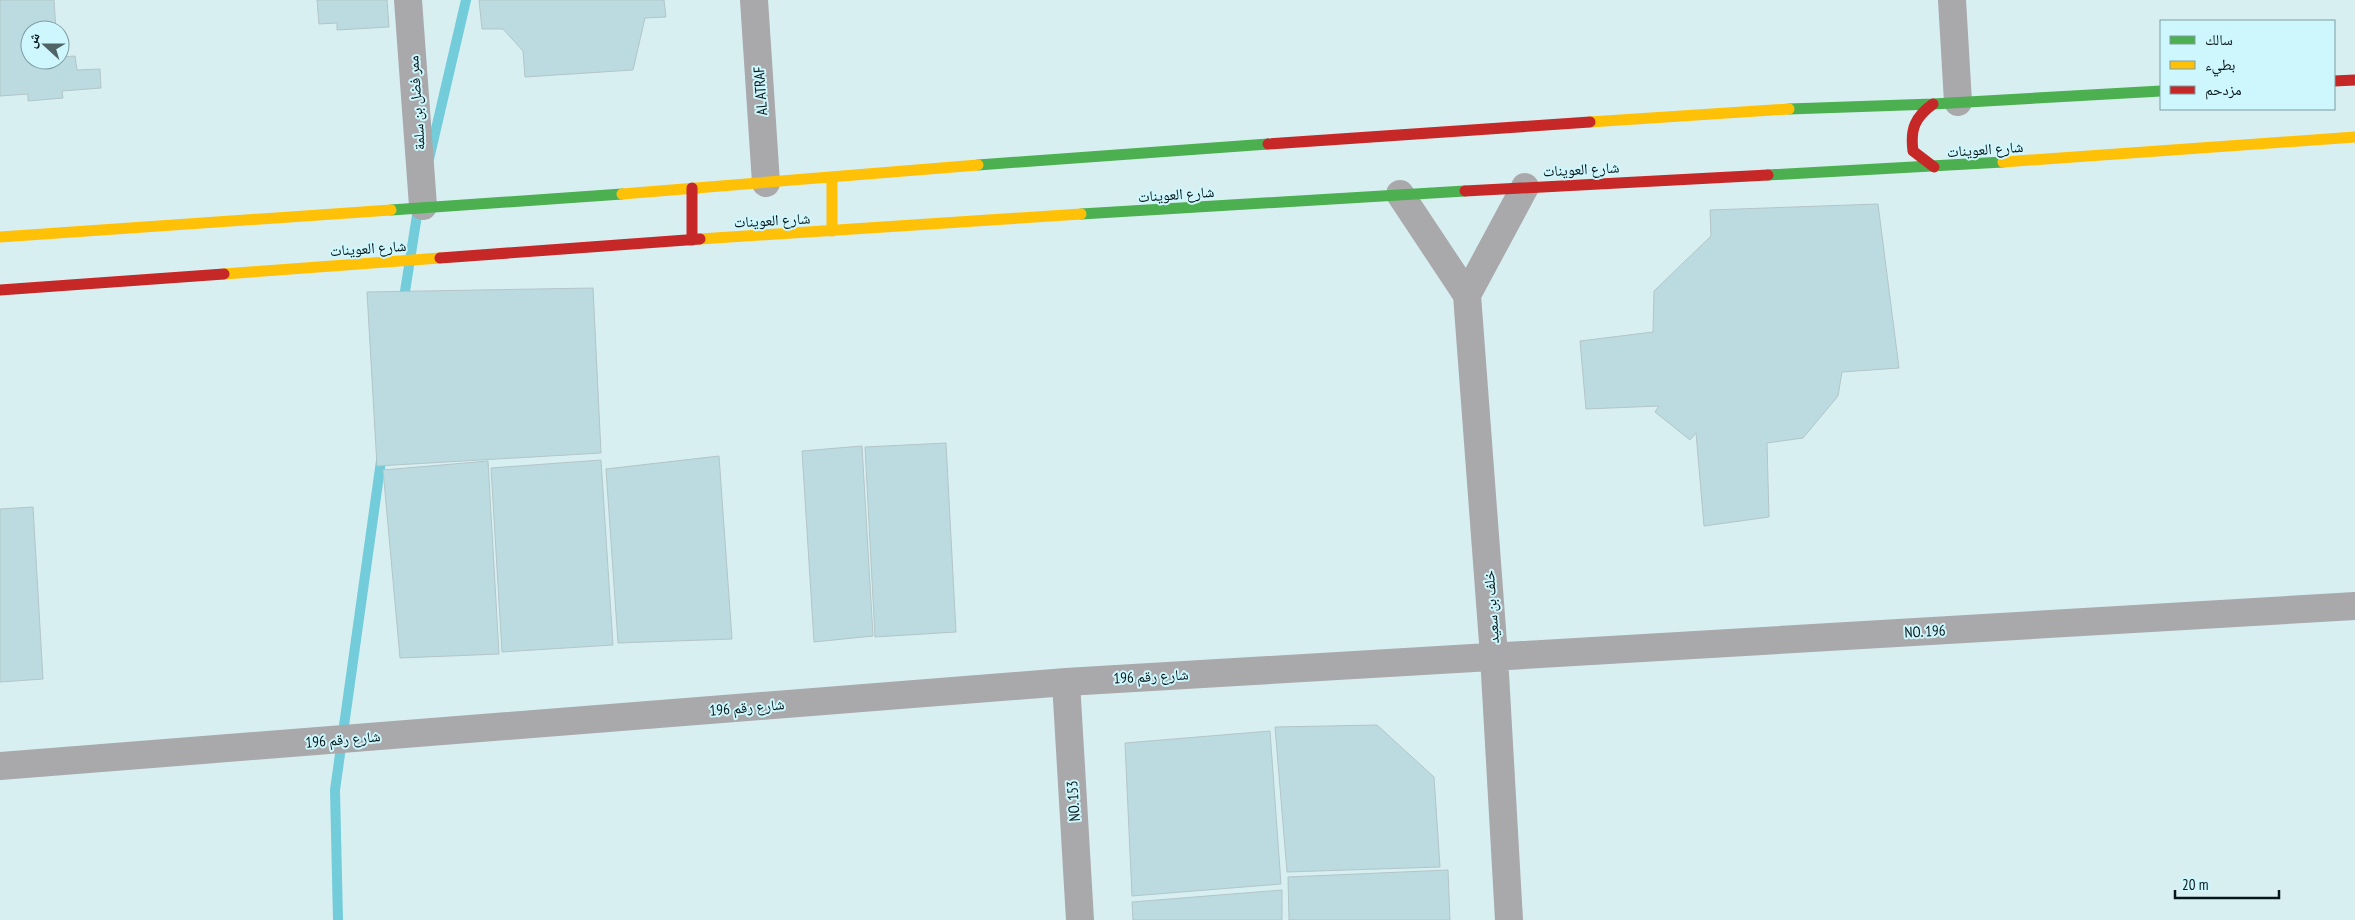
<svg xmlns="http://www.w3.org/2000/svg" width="2355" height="920" font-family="'PT Sans Narrow','Noto Naskh Arabic',sans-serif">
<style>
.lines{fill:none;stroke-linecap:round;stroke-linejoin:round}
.stream{stroke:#73ccd9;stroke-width:10}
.building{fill:#bbdbe0;stroke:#b3c5c7}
.street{stroke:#a9a8ab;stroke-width:28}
.fast{stroke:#4caf50;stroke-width:11}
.slow{stroke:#ffc107;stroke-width:11}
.jam{stroke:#c62828;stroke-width:11}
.labels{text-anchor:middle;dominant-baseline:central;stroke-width:4;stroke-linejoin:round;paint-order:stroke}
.street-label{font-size:15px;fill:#071719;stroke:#cef7fd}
</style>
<rect width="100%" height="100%" fill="#d8eff2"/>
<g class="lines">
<path class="stream" d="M429,159L466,0
M403,304L418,209
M338,920L335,790L382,454"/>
</g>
<path class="building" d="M0,0H54L56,30H30V60H60V57L75,56L77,70L100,69L101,88L62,91L63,98L28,101V94L0,96Z
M317,0H387L389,27L337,30V23L319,24Z
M479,0H664L666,17L645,18L633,70L525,77L523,51L503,29H482Z
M1878,204L1899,368L1842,372L1838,396L1803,438L1767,443L1769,517L1704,526L1696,433L1690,440L1655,412L1659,406L1586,409L1580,341L1653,332L1654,291L1711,236L1710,210Z
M593,288L601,453L377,466L367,292Z
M946,443L956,632L875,637L865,447Z
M862,446L873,636L814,642L802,451Z
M719,456L732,639L618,643L606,469Z
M601,460L613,645L502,652L491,468Z
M488,461L499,654L400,658L383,470Z
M33,507L43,679L0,682V509Z
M1377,725L1434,777L1440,867L1287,872L1275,727Z
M1270,731L1281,884L1132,896L1125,743Z
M1448,870L1450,920H1289L1288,877Z
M1282,890V920H1133L1132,902Z"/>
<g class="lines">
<path class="street" d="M408,0L423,206
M754,0L766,183
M1952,0L1958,102
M1400,194L1467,295L1494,656L1509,920
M1467,295L1525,187
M1066,682L1080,920
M0,766L1066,682L2355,606"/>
<path class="fast" d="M1789,109L1933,104L2161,91
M978,165L1268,144
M1768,175L2003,162
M391,210L622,194
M1081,214L1465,191"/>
<path class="slow" d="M1590,122L1789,109
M2003,162L2355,137
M832,177V231
M622,194L978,165
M0,237L391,210
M700,239L1081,214
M224,274L440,258"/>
<path class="jam" d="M2334,81L2355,80
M1933,104C1915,117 1910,129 1913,151L1934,167
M1268,144L1590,122
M692,188V240
M1465,191L1768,175
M440,258L700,239
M0,290L224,274"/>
</g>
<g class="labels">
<g class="street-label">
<text transform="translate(760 91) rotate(-94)">AL ATRAF</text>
<text transform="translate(416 103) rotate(-94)">ممر فضل بن سلمة</text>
<text transform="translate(1985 149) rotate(-4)">شارع العوينات</text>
<text transform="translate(1581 169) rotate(-3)">شارع العوينات</text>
<text transform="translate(1176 194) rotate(-4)">شارع العوينات</text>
<text transform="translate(772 220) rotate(-3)">شارع العوينات</text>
<text transform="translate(368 248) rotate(-4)">شارع العوينات</text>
<text transform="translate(1491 607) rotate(-94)">خلف بن سعيد</text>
<text transform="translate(1925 631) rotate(-3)">NO. 196</text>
<text transform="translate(1151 676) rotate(-3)">شارع رقم 196</text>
<text transform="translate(747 707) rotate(-5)">شارع رقم 196</text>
<text transform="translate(343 739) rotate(-5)">شارع رقم 196</text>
<text transform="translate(1073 801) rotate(-94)">NO. 153</text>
</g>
</g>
<rect x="2160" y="20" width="175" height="90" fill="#cef7fd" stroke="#7e9da2"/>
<rect x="2170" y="36" width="25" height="8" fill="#4caf50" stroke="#7e9da2"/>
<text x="2205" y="45" font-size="15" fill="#071719">سالك</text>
<rect x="2170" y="61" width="25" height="8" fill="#ffc107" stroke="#7e9da2"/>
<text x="2205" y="70" font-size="15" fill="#071719">بطيء</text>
<rect x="2170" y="86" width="25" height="8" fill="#c62828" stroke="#7e9da2"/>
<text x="2205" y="95" font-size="15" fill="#071719">مزدحم</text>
<g transform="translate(45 45) rotate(291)"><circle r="24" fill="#cef7fd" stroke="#7e9da2"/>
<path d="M0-4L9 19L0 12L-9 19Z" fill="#506365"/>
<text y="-8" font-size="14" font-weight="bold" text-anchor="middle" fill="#071719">ش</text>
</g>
<path d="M2175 890v8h104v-8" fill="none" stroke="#071719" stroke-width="2.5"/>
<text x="2182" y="890" font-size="15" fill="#071719" stroke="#cef7fd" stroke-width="4" paint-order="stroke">20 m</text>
</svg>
